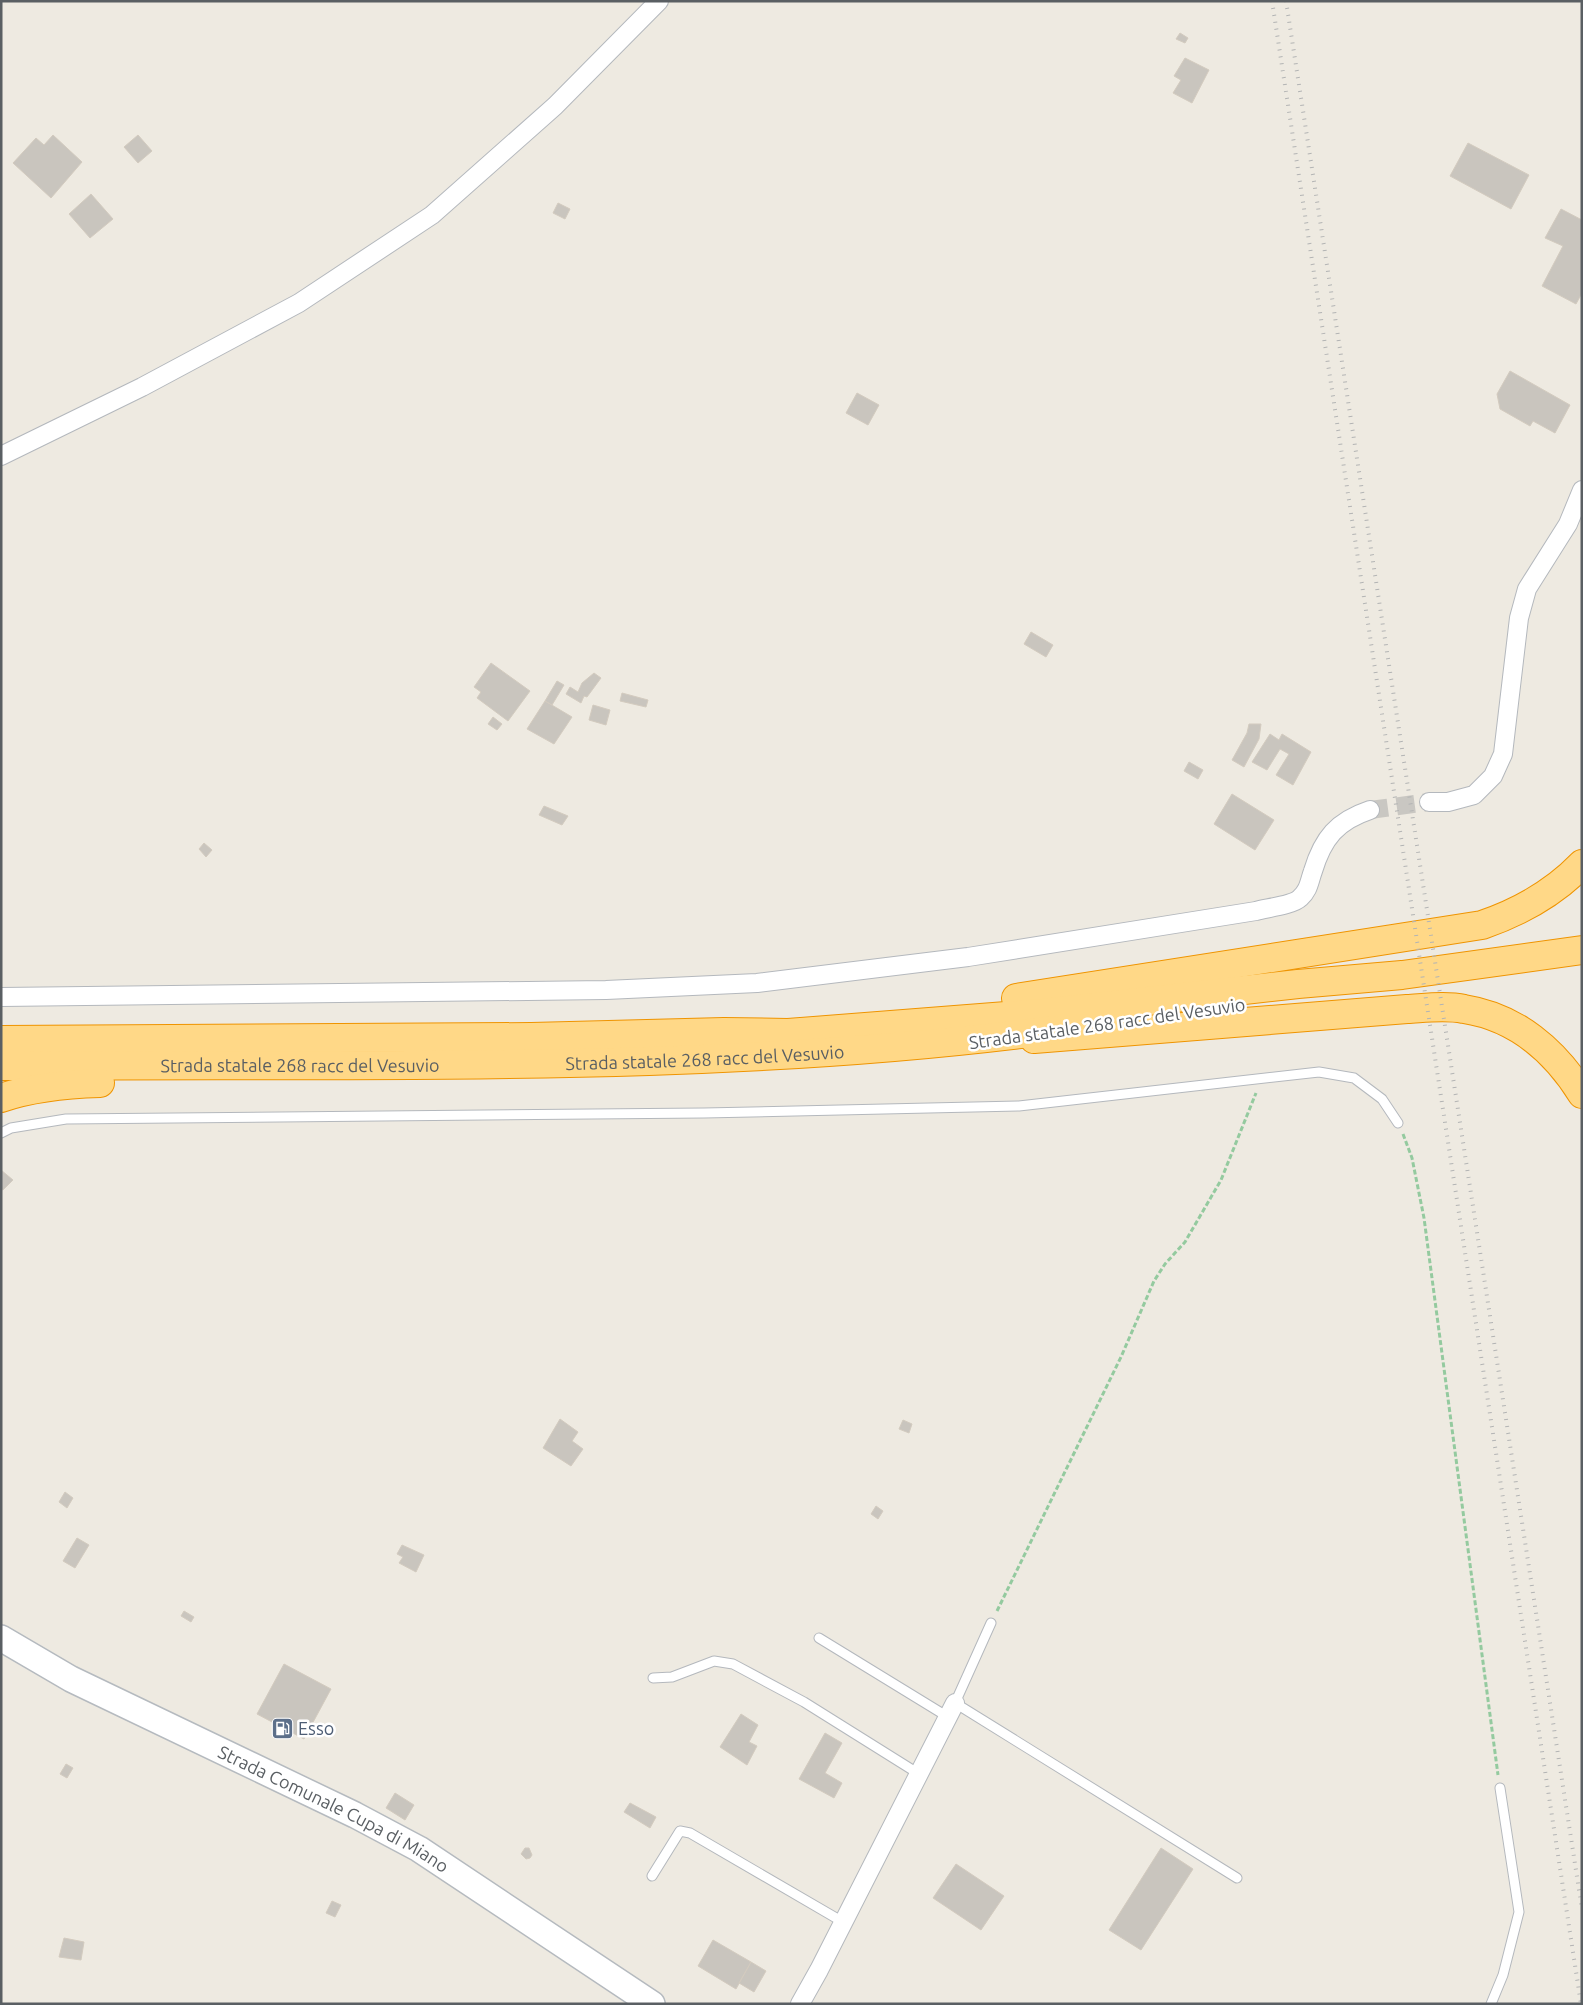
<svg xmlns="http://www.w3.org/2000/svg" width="1583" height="2005" font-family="Ubuntu,sans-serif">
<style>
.building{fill:#c9c5be;stroke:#d3cbbf}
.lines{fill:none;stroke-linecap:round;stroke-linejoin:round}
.street-tunnel{stroke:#c9c7c2;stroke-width:18;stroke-dasharray:18 9;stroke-linecap:butt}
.lane-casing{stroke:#b4b8bd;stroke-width:11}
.street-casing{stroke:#b4b8bd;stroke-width:20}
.secondary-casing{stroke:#b5babf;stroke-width:28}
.highway-casing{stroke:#ef9400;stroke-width:30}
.path{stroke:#94ca9f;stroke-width:3;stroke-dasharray:5 2.5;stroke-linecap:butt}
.lane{stroke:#fff;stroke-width:9}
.street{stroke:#fff;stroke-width:18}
.secondary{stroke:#fff;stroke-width:25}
.highway{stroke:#ffd887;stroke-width:28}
.rail{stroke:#b3b4b4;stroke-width:4;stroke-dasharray:1 6;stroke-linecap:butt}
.labels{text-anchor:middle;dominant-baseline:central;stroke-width:5;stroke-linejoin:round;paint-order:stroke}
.street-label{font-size:18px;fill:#5a5f63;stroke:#fff}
.service-label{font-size:18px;fill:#4e5e75;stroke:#fff;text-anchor:start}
</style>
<rect width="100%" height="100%" fill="#eeeae1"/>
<path class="building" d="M1180,33L1188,38L1185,43L1176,39Z
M1185,58L1209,70L1192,103L1173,93L1181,80L1174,76Z
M53,135L82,162L51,198L13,163L36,138L44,145Z
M138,135L152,151L138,163L124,147Z
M1468,143L1529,175L1511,209L1450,176Z
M91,194L113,219L90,238L69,214Z
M558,203L570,209L565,219L553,213Z
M1561,209L1582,220V293L1576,304L1542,286L1563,246L1545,238Z
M1510,371L1570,405L1555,433L1533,421L1530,426L1500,409L1497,394Z
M857,393L879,405L868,425L846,413Z
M1031,632L1053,645L1046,657L1024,644Z
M491,663L530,691L508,721L477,698L481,692L474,687Z
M594,673L601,678L587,697L584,696L581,703L566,694L570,687L578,692L582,683Z
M557,681L564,685L552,705L545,701Z
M622,693L648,700L646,707L620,701Z
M545,701L572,717L554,744L527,729Z
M593,705L610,710L606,725L589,720Z
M493,717L502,724L497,730L488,724Z
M1249,724H1261L1259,739L1244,767L1232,760L1247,733Z
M1270,734L1279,740L1282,734L1311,752L1293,785L1276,775L1289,754L1280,749L1267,770L1252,762Z
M1189,762L1203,770L1198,779L1184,771Z
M1232,794L1274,820L1255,850L1214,824Z
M544,806L568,816L562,825L539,815Z
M204,843L212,850L206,857L199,849Z
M1,1170L13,1180L3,1190L1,1189Z
M560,1419L578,1432L572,1441L583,1449L571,1466L543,1448Z
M903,1420L912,1424L909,1433L899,1429Z
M65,1492L73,1498L67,1508L59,1502Z
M876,1506L883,1511L878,1519L871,1514Z
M77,1538L89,1545L75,1568L63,1561Z
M402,1545L424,1555L416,1572L399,1563L403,1557L397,1554Z
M184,1611L194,1617L191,1622L181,1616Z
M284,1664L331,1689L304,1739L257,1714Z
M741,1714L758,1725L749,1742L757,1746L747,1765L720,1747Z
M825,1733L842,1743L825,1773L842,1783L834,1798L799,1779Z
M66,1764L73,1768L67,1778L60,1774Z
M395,1793L414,1805L405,1820L386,1808Z
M630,1803L656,1817L650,1828L624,1812Z
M525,1848H529L532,1855L530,1858L526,1859L521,1854Z
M1161,1848L1193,1869L1141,1950L1109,1930Z
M956,1864L1004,1896L981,1930L933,1898Z
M332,1901L341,1905L335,1917L326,1913Z
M64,1938L84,1942L81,1960L59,1957Z
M713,1940L751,1962L736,1989L698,1966Z
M751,1962L766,1971L754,1992L739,1983Z"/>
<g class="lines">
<path class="street-tunnel" d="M1370,810L1429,802"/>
<defs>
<path id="lane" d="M1,1133L11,1128L66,1119L704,1113L1019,1106L1319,1072L1354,1078L1382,1099L1398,1123
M991,1623L955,1703L1237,1878
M819,1638L948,1717
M653,1678L672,1677L714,1661L733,1664L804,1702L919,1774
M652,1876L680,1831L690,1833L843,1922
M1491,2004L1503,1975L1519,1912L1500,1788"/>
<path id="street" d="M1,456L142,387L299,303L432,215L555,106L659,1
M1429,802H1448L1474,795L1493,776L1503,754L1519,618L1527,589L1568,524L1582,490
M1,997L606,990L757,983L968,957L1256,911C1267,908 1293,905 1300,898C1309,890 1309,882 1313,871C1323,838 1337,821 1370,810
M800,2004L819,1970L955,1703"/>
<g id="secondary">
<path id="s1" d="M1,1638L71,1679L355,1815L419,1849L652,2004"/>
</g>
<g id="highway">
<path d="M1016,998L1482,925C1520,912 1553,894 1582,864"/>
<path d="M1034,1039L1407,1009C1425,1008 1446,1005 1464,1009C1516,1017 1555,1051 1582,1094"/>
<path d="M1,1040L531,1037L724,1032L788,1033L1043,1013L1298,984L1402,975L1582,950"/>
<path id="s2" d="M1,1066C352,1062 704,1076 1052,1030"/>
<path d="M1,1098C33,1087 67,1084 100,1083"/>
</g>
</defs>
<use href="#lane" class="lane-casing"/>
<use href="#street" class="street-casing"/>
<use href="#secondary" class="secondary-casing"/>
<use href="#highway" class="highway-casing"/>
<path class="path" d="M1403,1134L1412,1158L1424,1218L1498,1775
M997,1611L1121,1357L1154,1281L1165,1264L1185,1242L1221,1180L1256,1093"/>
<use href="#lane" class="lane"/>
<use href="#street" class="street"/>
<use href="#secondary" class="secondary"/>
<use href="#highway" class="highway"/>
<path class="rail" d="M1272,1L1581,2004
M1286,1L1582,1909"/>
</g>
<defs>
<symbol id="fuel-square" viewBox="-11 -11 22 22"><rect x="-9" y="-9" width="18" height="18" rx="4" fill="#5c6f8a" stroke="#fff"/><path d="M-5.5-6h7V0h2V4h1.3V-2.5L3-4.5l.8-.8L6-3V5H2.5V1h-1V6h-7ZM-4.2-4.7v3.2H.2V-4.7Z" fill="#fff"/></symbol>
</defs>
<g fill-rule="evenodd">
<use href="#fuel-square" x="270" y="1716" width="25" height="25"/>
</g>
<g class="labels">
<g class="street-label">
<text transform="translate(1107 1023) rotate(-8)">Strada statale 268 racc del Vesuvio</text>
<text stroke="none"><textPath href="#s2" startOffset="704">Strada statale 268 racc del Vesuvio</textPath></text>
<text stroke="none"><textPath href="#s2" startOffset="299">Strada statale 268 racc del Vesuvio</textPath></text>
<text stroke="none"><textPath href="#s1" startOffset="374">Strada Comunale Cupa di Miano</textPath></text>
</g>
<g class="service-label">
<text x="298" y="1728">Esso</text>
</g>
</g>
<rect width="1583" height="2005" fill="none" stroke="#5a5f63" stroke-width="5"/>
</svg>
